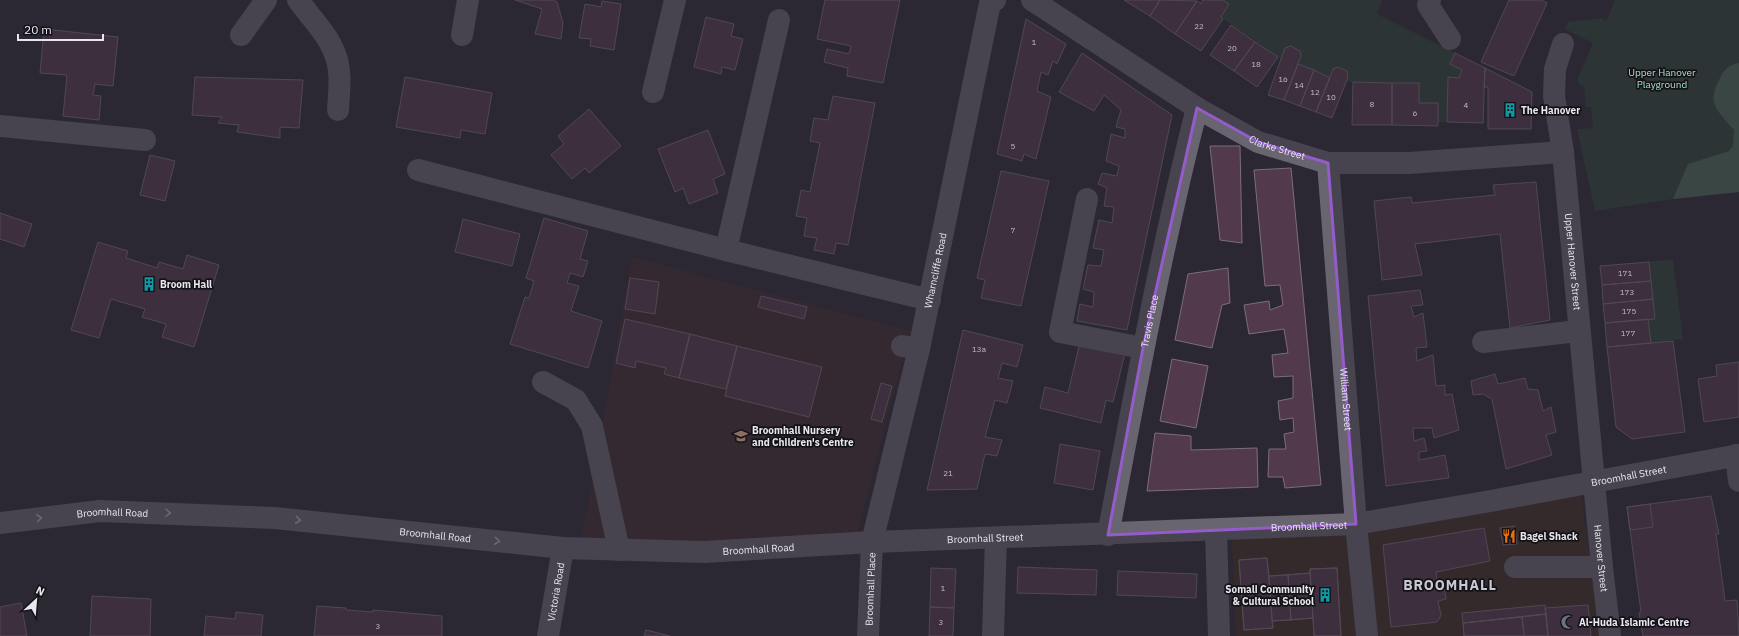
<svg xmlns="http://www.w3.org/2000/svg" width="1739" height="636" font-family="'IBM Plex Sans',sans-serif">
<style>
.commercial{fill:#3e2e23}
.education{fill:#3f2b2d}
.green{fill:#2e4439}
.forest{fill:#496a5a}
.building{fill:#52394c;stroke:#7b6f77}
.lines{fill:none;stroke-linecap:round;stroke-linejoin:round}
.minor{stroke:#686571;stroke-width:22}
.oneway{stroke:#b5b3bc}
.marked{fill:none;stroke:#965bcb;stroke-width:3;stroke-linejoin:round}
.labels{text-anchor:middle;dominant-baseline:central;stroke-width:3.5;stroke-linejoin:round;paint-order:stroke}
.number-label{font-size:8px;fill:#c2bcc6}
.park-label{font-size:10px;fill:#a4e2c5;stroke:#131216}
.poi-label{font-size:10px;font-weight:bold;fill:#e8e7ee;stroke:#131216;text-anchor:start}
.street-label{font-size:10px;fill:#e8e7ee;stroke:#131216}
.district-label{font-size:14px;font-weight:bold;letter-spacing:1px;fill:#cbc8d5;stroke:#131216}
</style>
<rect width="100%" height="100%" fill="#2b2833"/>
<path class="commercial" d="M1581,493L1600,636H1236L1232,539Z"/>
<path class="education" d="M632,257L910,331L855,542L581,544Z"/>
<path class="green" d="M1223,0H1382L1377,14L1455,53L1450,64L1462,70L1459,78L1448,77L1447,122H1438V103H1419V83L1353,82L1347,81V71L1338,67L1333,69L1330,78L1298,64L1301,56L1300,51L1291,46L1285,48L1281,59L1278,57L1221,17L1229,4Z
M1613,0H1739V192L1673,199L1595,211L1577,129L1593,128L1591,107H1586L1584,86L1578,83V77L1593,43L1565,29L1568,22L1601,18L1606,21L1615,1Z
M1673,259L1683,339L1651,343L1648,319H1655L1649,262Z"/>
<path class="forest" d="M1739,63V192L1673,199L1688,164L1729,151L1733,146L1734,130C1717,110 1706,104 1720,78C1724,69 1729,65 1739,63Z"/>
<path class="building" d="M515,0H553L557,2L563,23L561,39L535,34L542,9Z
M825,0H900L883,83L847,76L848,68L824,62L827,49L849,54L851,46L817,39Z
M1124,0H1160L1150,16Z
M1160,0L1197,1L1175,34L1150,16Z
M1203,0H1223L1229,4L1221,17L1223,19L1201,51L1175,34L1197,1L1201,4Z
M1509,0H1541L1547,3L1514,76L1481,62Z
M602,1L621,4L614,50L590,46L591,39L579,38L585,4L601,7Z
M706,17L734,24L731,36L743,39L735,70L722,67L721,74L694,67Z
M1026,19L1066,44L1057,64L1053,61L1048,75L1041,72L1037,91L1051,97L1036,159L1024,154L1022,161L997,154Z
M1231,25L1255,42L1234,71L1210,55Z
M44,29L118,37L113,86L95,84L93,95L101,96L99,120L63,116L67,75L40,73Z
M1255,42L1278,57L1257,87L1234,71Z
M1291,46L1300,51L1301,56L1284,100L1268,95L1285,48Z
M1082,53L1172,115L1127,330L1077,321L1080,304L1093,307L1094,292L1083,289L1088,265L1101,266L1104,250L1093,248L1099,220L1112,223L1114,207L1104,206L1107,188L1098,184L1102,173L1117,176L1119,166L1106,161L1111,134L1125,138V129L1116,127L1121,110L1104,95L1094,111L1059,92Z
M1455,53L1485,68L1483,123L1447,122L1448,77L1459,78L1462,70L1450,64Z
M1298,64L1314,70L1300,106L1284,100Z
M1338,67L1347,71L1348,77L1332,118L1316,112L1333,69Z
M1485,68L1532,92L1531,129H1488V87H1484Z
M1314,70L1330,78L1316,112L1300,106Z
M195,77L303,80L299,128L280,127V138L237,132L239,125L218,123L222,117L192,115Z
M405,77L492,93L485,134L461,130L460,138L396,127Z
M1353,82L1392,83V125H1352Z
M1392,83H1419V103H1438V126L1392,125Z
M833,96L875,103L848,245L836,243L834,254L814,250L817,238L804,236L807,218L796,216L801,190L810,192L820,143L810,141L814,118L828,120Z
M589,109L621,146L589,173L585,168L572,179L551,155L564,144L558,136Z
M708,130L725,174L713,179L718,193L689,204L683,188L675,192L658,149Z
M1210,146H1240L1242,243L1220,240Z
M150,155L175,161L165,201L140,195Z
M1291,168L1321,485L1285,488L1283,477H1268L1269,449H1286L1284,434L1294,432L1293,418L1280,420L1278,401L1293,398V376L1274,377L1272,355L1288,353L1284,329L1249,334L1244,305L1269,301L1270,310L1283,305L1280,285L1265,286L1254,170Z
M1001,171L1049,181L1021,306L981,298L985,280L977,278Z
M1536,182L1550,320L1510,328L1500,234L1415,244L1422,275L1382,280L1374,201L1411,197L1412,203L1495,195L1493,185Z
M0,213L32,224L24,247L0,239Z
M544,218L588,231L580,259L588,261L583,277L570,273L567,283L579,286L571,311L602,321L588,368L510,344L525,297L529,298L534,281L526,278Z
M463,219L520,234L512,266L455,252Z
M98,242L128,251L126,258L157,268L159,262L183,269L187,255L219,265L194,347L162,337L166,324L142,317L145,309L111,299L99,338L71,330Z
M1649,262L1651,281L1602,285L1600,266Z
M1228,268L1230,303L1222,305L1212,348L1175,340L1188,274Z
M630,278L659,282L655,314L625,309Z
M1651,281L1653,299L1603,304L1602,285Z
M1420,290L1423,305L1411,306L1414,317L1423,313L1427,347L1416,348L1417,361L1433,355L1436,386L1445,385V395L1452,394L1459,430L1434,438L1432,428H1413L1414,441L1424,438L1427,451L1419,452V460L1445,455L1449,478L1386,486L1368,296Z
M761,296L807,307L804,319L758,307Z
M1653,299L1655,319L1605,323L1603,304Z
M625,319L690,334L679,378L664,374L666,368L636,361L635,368L616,363Z
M1648,319L1651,343L1607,347L1605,323Z
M963,330L1023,345L1017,367L1002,363L998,378L1013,381L1007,403L995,400L985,437L1002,440L997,456L985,454L977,489L927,490Z
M690,334L737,346L726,389L679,378Z
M1673,341L1685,432L1632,439L1616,427L1607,347Z
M1080,342L1125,353L1113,402L1106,400L1101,423L1040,408L1045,387L1068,393Z
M737,346L822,367L809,417L725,396Z
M1172,359L1208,366L1196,428L1160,421Z
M1739,362V417L1704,422L1698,379L1717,376L1716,365Z
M1495,374L1498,384L1525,378L1528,389L1538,390L1543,411L1551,407L1556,432L1546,435L1552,455L1506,469L1492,399L1483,394L1473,395L1471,381Z
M881,383L892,386L882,422L871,419Z
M1155,433L1191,436V450L1257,448L1258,487L1147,491Z
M1060,444L1100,451L1093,490L1054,483Z
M1711,496L1719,534H1716L1725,601L1737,600L1739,636H1643L1639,613L1641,612L1627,507Z
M1650,504L1653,527L1630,530L1627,507Z
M1515,526L1517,544L1503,545L1500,528Z
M1484,528L1490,561L1436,572L1438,586L1444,585L1446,599L1438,601L1441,615L1439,619L1437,622L1391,627L1383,545Z
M1267,558L1269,576L1310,573V569L1337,568L1341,636H1314L1313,618L1272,621L1273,628L1244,630L1239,560Z
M1267,558L1273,628L1244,630L1239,560Z
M1018,567L1097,570L1096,595L1017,593Z
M931,568L956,569L954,608L930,607Z
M1337,568L1341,636H1314L1310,569Z
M1118,571L1197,574L1196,598L1117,595Z
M1310,573L1313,618L1291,620L1288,575Z
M1288,575L1291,620L1272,621L1269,576Z
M92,596L151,599L150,636H90Z
M21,603L27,636H0V607Z
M1545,605L1546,614L1463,623L1462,613Z
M1588,605L1591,636H1548L1545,608Z
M317,606L346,608V610L373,612V610L442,616V636H314Z
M930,607L954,608L953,636H929Z
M236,612L263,615L261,636H204L206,616L235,619Z
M1546,614L1548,636H1464L1463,623Z
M1546,614L1548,636H1524L1522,617Z
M1522,617L1524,636H1464L1463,623Z
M646,630L670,636H644Z"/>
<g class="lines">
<g class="minor">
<path d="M298,0C310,17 328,34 335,54C342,71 339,93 338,110"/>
<path id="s1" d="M1032,0L1197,108L1258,142L1328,163H1409L1563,152"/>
<path d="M1430,0L1428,5L1450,39"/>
<path d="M241,35L266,0"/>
<path d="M462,35L468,0"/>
<path id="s2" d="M1563,44L1555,69L1554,96L1563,152L1602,567L1610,636"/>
<path d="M653,92L675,0"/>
<path d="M0,126L145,140"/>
<path id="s3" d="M1328,163L1356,524L1367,636"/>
<path d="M418,170L726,250L930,300"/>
<path d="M1087,199L1060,332L1143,348"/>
<path d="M726,250L779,20"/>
<path d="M1483,342L1578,331"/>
<path d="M902,346L919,349"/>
<path d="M543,382L576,400L592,426L619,550"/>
<path d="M1736,455L1739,481"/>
<path id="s4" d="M0,523L100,511L275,518L563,548L704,552L872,542L1356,524L1485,502L1739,455"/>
<path d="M1216,530L1219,636"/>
<path id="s5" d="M1108,535C1135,392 1161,249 1197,108"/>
<path d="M1515,567H1602"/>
<path id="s6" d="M548,636L563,548"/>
<path id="s7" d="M868,636L872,542L919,349L990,3L995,0"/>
<path d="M993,636L996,538"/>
</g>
</g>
<defs><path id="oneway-chevron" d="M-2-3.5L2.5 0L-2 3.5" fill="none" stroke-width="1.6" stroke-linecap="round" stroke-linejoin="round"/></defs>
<g class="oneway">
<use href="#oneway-chevron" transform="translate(168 513) rotate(2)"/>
<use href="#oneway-chevron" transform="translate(39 518) rotate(-7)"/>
<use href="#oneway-chevron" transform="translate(298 520) rotate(6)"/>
<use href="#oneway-chevron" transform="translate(497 541) rotate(6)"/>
</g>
<path d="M0 0H1739V636H0ZM1197,108L1258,142L1328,163L1356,524L1108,535L1143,348Z" fill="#2b2833" fill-opacity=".55" fill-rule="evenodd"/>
<path class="marked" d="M1197,108L1258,142L1328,163L1356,524L1108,535L1143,348Z"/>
<defs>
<symbol id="building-bare" viewBox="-9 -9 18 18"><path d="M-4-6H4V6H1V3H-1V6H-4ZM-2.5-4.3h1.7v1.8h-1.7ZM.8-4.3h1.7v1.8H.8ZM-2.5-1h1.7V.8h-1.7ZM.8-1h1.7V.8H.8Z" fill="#0f9aa8" stroke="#131216" stroke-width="2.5" paint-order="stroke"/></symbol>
<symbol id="school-bare" viewBox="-9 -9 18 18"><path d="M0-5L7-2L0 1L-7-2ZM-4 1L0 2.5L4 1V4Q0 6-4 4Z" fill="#8d6e63" stroke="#131216" stroke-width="2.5" paint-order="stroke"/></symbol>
<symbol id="restaurant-bare" viewBox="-9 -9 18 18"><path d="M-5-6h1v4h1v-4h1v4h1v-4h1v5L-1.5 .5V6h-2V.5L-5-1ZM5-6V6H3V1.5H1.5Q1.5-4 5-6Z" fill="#e8710a" stroke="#131216" stroke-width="2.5" paint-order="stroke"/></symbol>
<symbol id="mosque-bare" viewBox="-9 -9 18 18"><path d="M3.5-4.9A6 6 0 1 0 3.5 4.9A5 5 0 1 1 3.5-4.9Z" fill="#6b7280" stroke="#131216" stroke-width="2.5" paint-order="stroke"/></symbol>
</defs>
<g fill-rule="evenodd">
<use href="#building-bare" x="1500" y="100" width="20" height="20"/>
<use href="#building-bare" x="139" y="274" width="20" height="20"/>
<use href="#school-bare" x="731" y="426" width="20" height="20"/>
<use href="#restaurant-bare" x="1499" y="526" width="20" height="20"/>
<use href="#building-bare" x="1315" y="585" width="20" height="20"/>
<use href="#mosque-bare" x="1558" y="612" width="20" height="20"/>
</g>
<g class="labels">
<g class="number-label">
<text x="1199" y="26">22</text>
<text x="1034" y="42">1</text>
<text x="1232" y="48">20</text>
<text x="1256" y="64">18</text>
<text x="1283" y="79">16</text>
<text x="1299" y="85">14</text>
<text x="1315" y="92">12</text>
<text x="1331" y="97">10</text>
<text x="1372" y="104">8</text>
<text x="1466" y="105">4</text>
<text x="1415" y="113">6</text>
<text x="1013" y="146">5</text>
<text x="1013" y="230">7</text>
<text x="1625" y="273">171</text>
<text x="1627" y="292">173</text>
<text x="1629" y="311">175</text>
<text x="1628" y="333">177</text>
<text x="979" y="349">13a</text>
<text x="948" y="473">21</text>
<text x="943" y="588">1</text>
<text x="941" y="622">3</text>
<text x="378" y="626">3</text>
</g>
<g class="park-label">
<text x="1662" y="72">Upper Hanover<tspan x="1662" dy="12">Playground</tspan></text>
</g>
<g class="poi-label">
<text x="1521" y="110">The Hanover</text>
<text x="160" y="284">Broom Hall</text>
<text x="752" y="430">Broomhall Nursery<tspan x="752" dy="12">and Children's Centre</tspan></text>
<text x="1520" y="536">Bagel Shack</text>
<text x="1314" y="589" text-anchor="end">Somali Community<tspan x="1314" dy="12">&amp; Cultural School</tspan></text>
<text x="1579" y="622">Al-Huda Islamic Centre</text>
</g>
<g class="street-label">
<text stroke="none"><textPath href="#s1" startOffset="287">Clarke Street</textPath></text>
<text stroke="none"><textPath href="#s2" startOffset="220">Upper Hanover Street</textPath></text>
<text stroke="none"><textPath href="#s7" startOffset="373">Wharncliffe Road</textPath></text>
<text stroke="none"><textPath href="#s5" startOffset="218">Travis Place</textPath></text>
<text stroke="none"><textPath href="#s3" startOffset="237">William Street</textPath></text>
<text stroke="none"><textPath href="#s4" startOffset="1636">Broomhall Street</textPath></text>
<text stroke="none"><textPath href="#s4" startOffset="113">Broomhall Road</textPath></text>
<text stroke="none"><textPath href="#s4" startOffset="1312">Broomhall Street</textPath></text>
<text stroke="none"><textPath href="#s4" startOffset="437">Broomhall Road</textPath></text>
<text stroke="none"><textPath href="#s4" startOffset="988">Broomhall Street</textPath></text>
<text stroke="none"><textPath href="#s4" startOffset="761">Broomhall Road</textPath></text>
<text stroke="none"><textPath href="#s2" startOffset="518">Hanover Street</textPath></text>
<text stroke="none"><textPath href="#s7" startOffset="47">Broomhall Place</textPath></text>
<text stroke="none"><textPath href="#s6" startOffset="45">Victoria Road</textPath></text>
</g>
<g class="district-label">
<text x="1450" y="585">BROOMHALL</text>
</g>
</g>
<g transform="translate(36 600) rotate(26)" stroke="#131216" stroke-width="3" paint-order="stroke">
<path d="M0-3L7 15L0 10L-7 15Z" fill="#e8e7ee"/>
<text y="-6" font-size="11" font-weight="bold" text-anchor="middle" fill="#e8e7ee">N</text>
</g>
<path d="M18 34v6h85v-6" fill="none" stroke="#e8e7ee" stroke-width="2"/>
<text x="24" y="34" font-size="12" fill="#e8e7ee" stroke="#131216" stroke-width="3" paint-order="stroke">20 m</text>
</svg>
